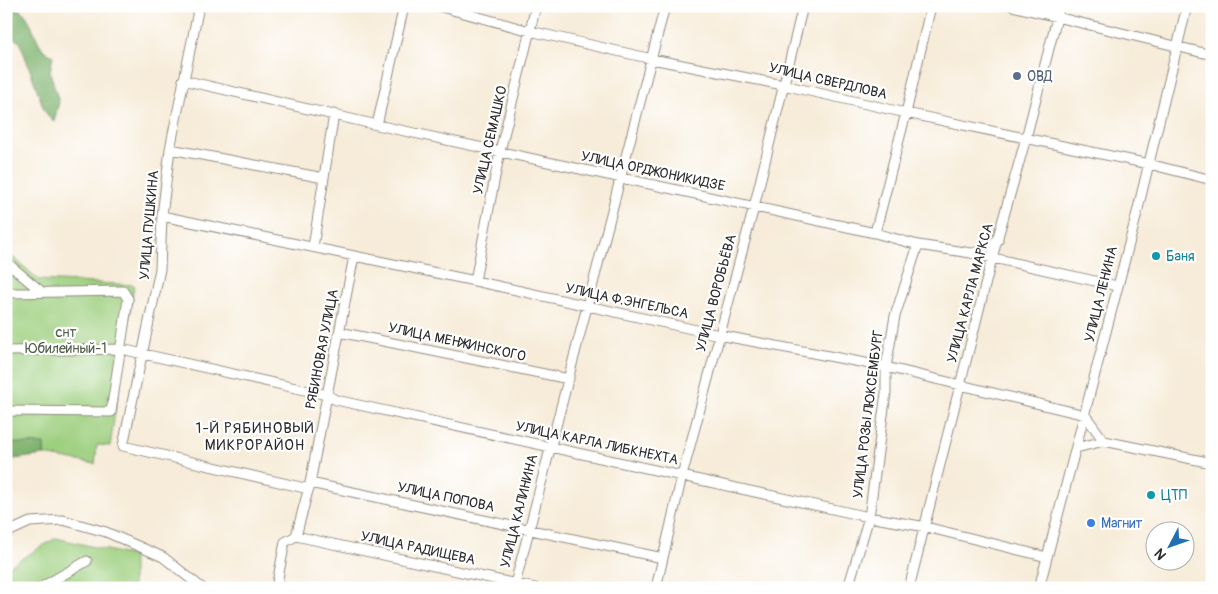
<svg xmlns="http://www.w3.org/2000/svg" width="1218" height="594" font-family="Pangolin,sans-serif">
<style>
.green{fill:#9dcf7e;stroke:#647d54}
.forest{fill:#7eb26d;stroke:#546e4c}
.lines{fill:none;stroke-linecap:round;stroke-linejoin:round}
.street-casing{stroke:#918c82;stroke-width:11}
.street{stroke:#fff;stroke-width:9}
.service-dot{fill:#5c6f8a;stroke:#fff;stroke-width:2}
.culture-dot{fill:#0f9aa8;stroke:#fff;stroke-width:2}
.shop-dot{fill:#3f7fe0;stroke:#fff;stroke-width:2}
.labels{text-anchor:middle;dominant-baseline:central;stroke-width:4.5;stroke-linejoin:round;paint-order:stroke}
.service-label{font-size:14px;fill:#4e5e75;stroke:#fff;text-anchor:start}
.street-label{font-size:14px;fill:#2b2b2b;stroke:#fff}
.culture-label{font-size:14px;fill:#0d838f;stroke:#fff;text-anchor:start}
.park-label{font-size:14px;fill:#4d5c44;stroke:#fff}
.shop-label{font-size:14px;fill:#366cbe;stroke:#fff;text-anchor:start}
.neighbourhood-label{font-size:15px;letter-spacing:1px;fill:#2b2b2b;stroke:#fff}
</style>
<rect width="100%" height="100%" fill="#fff"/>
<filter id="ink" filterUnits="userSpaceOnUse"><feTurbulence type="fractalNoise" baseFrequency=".02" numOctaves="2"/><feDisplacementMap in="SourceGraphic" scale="10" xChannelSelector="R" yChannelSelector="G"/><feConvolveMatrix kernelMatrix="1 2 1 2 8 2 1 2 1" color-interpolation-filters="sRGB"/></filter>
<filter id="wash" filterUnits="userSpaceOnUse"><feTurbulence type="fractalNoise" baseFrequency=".0096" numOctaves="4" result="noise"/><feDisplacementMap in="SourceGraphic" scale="20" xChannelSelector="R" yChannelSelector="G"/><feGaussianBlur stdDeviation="1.12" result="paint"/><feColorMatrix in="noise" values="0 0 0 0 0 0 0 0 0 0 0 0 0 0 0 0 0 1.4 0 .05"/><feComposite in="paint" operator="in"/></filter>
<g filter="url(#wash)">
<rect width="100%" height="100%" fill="#f7ecd9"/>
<path class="green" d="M6,251L39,280L134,285L110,446L97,445L95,464L44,455V444L6,443Z
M56,538L133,556V588H6V568Z"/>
<path class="forest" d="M6,6C32,6 31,34 43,49C45,52 50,54 53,56L50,72L59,102L54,122L45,112L20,42L6,34Z
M6,443L44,444V455L6,460Z"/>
</g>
<g filter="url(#ink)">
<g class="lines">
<defs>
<path id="street" d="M199,6L170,149L162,216L160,269L123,446L309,489
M438,6L530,31L652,59L783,85L906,113L1149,164L1212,180
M1012,6L1212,55
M183,80L377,125L875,233L918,245L971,253L1117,286
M377,125L404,6
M170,149L324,178
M162,216L475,281L719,335L886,367L1085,415L1104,441
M875,233L906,113L931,6
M313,247L334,114
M972,253L981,251L998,240
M6,262L42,292
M475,281L500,151L536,6
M6,293L123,291L128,299L111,412L6,411
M339,332L569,379
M6,351L121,349L327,395L336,400L869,517L926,527L1047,557
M1076,448L1104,441L1212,463
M310,483L663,558
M6,533L30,522L63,520L106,532L163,557L202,588
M296,536L535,588
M40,588L87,561
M276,588L285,542L296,536L310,483L354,256
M514,588L665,6
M656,588L682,476L754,207L803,6
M848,588L869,517L886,393V367L895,316L918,245
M909,588L992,258L1026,138L1060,6
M1039,588L1135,221L1187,6"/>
</defs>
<use href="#street" class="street-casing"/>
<use href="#street" class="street"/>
</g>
</g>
<circle class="service-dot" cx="1017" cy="76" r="5"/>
<g class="culture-dot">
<circle cx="1156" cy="256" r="5"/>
<circle cx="1151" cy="495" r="5"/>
</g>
<circle class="shop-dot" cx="1091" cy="523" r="5"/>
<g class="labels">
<g class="service-label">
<text x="1027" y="76">ОВД</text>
</g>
<g class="street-label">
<text transform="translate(828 81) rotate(13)">УЛИЦА СВЕРДЛОВА</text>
<text transform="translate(490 140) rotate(-77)">УЛИЦА СЕМАШКО</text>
<text transform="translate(653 171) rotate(12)">УЛИЦА ОРДЖОНИКИДЗЕ</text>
<text transform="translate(149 225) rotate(-85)">УЛИЦА ПУШКИНА</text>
<text transform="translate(716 293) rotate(-75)">УЛИЦА ВОРОБЬЁВА</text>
<text transform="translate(970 293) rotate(-75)">УЛИЦА КАРЛА МАРКСА</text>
<text transform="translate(1101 294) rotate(-76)">УЛИЦА ЛЕНИНА</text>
<text transform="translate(627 301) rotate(12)">УЛИЦА Ф.ЭНГЕЛЬСА</text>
<text transform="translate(457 342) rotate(12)">УЛИЦА МЕНЖИНСКОГО</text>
<text transform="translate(322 349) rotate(-79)">РЯБИНОВАЯ УЛИЦА</text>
<text transform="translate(868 414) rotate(-83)">УЛИЦА РОЗЫ ЛЮКСЕМБУРГ</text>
<text transform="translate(597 443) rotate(12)">УЛИЦА КАРЛА ЛИБКНЕХТА</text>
<text transform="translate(446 497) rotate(12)">УЛИЦА ПОПОВА</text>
<text transform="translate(519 511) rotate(-76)">УЛИЦА КАЛИНИНА</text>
<text transform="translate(418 548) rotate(12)">УЛИЦА РАДИЩЕВА</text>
</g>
<g class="culture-label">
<text x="1166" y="256">Баня</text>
<text x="1161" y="495">ЦТП</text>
</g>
<g class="park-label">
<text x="66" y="332">снт<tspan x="66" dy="16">Юбилейный-1</tspan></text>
</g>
<g class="shop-label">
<text x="1101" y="523">Магнит</text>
</g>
<g class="neighbourhood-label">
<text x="255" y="428">1-Й РЯБИНОВЫЙ<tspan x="255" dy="17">МИКРОРАЙОН</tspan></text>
</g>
</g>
<rect width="1218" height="594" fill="none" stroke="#fff" stroke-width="25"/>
<g transform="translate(1170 546) rotate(229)"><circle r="24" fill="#ffffff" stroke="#aaaaaa"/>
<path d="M0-4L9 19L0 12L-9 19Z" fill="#1f6fb2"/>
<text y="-8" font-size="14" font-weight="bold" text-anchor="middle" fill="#2b2b2b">N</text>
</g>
</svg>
